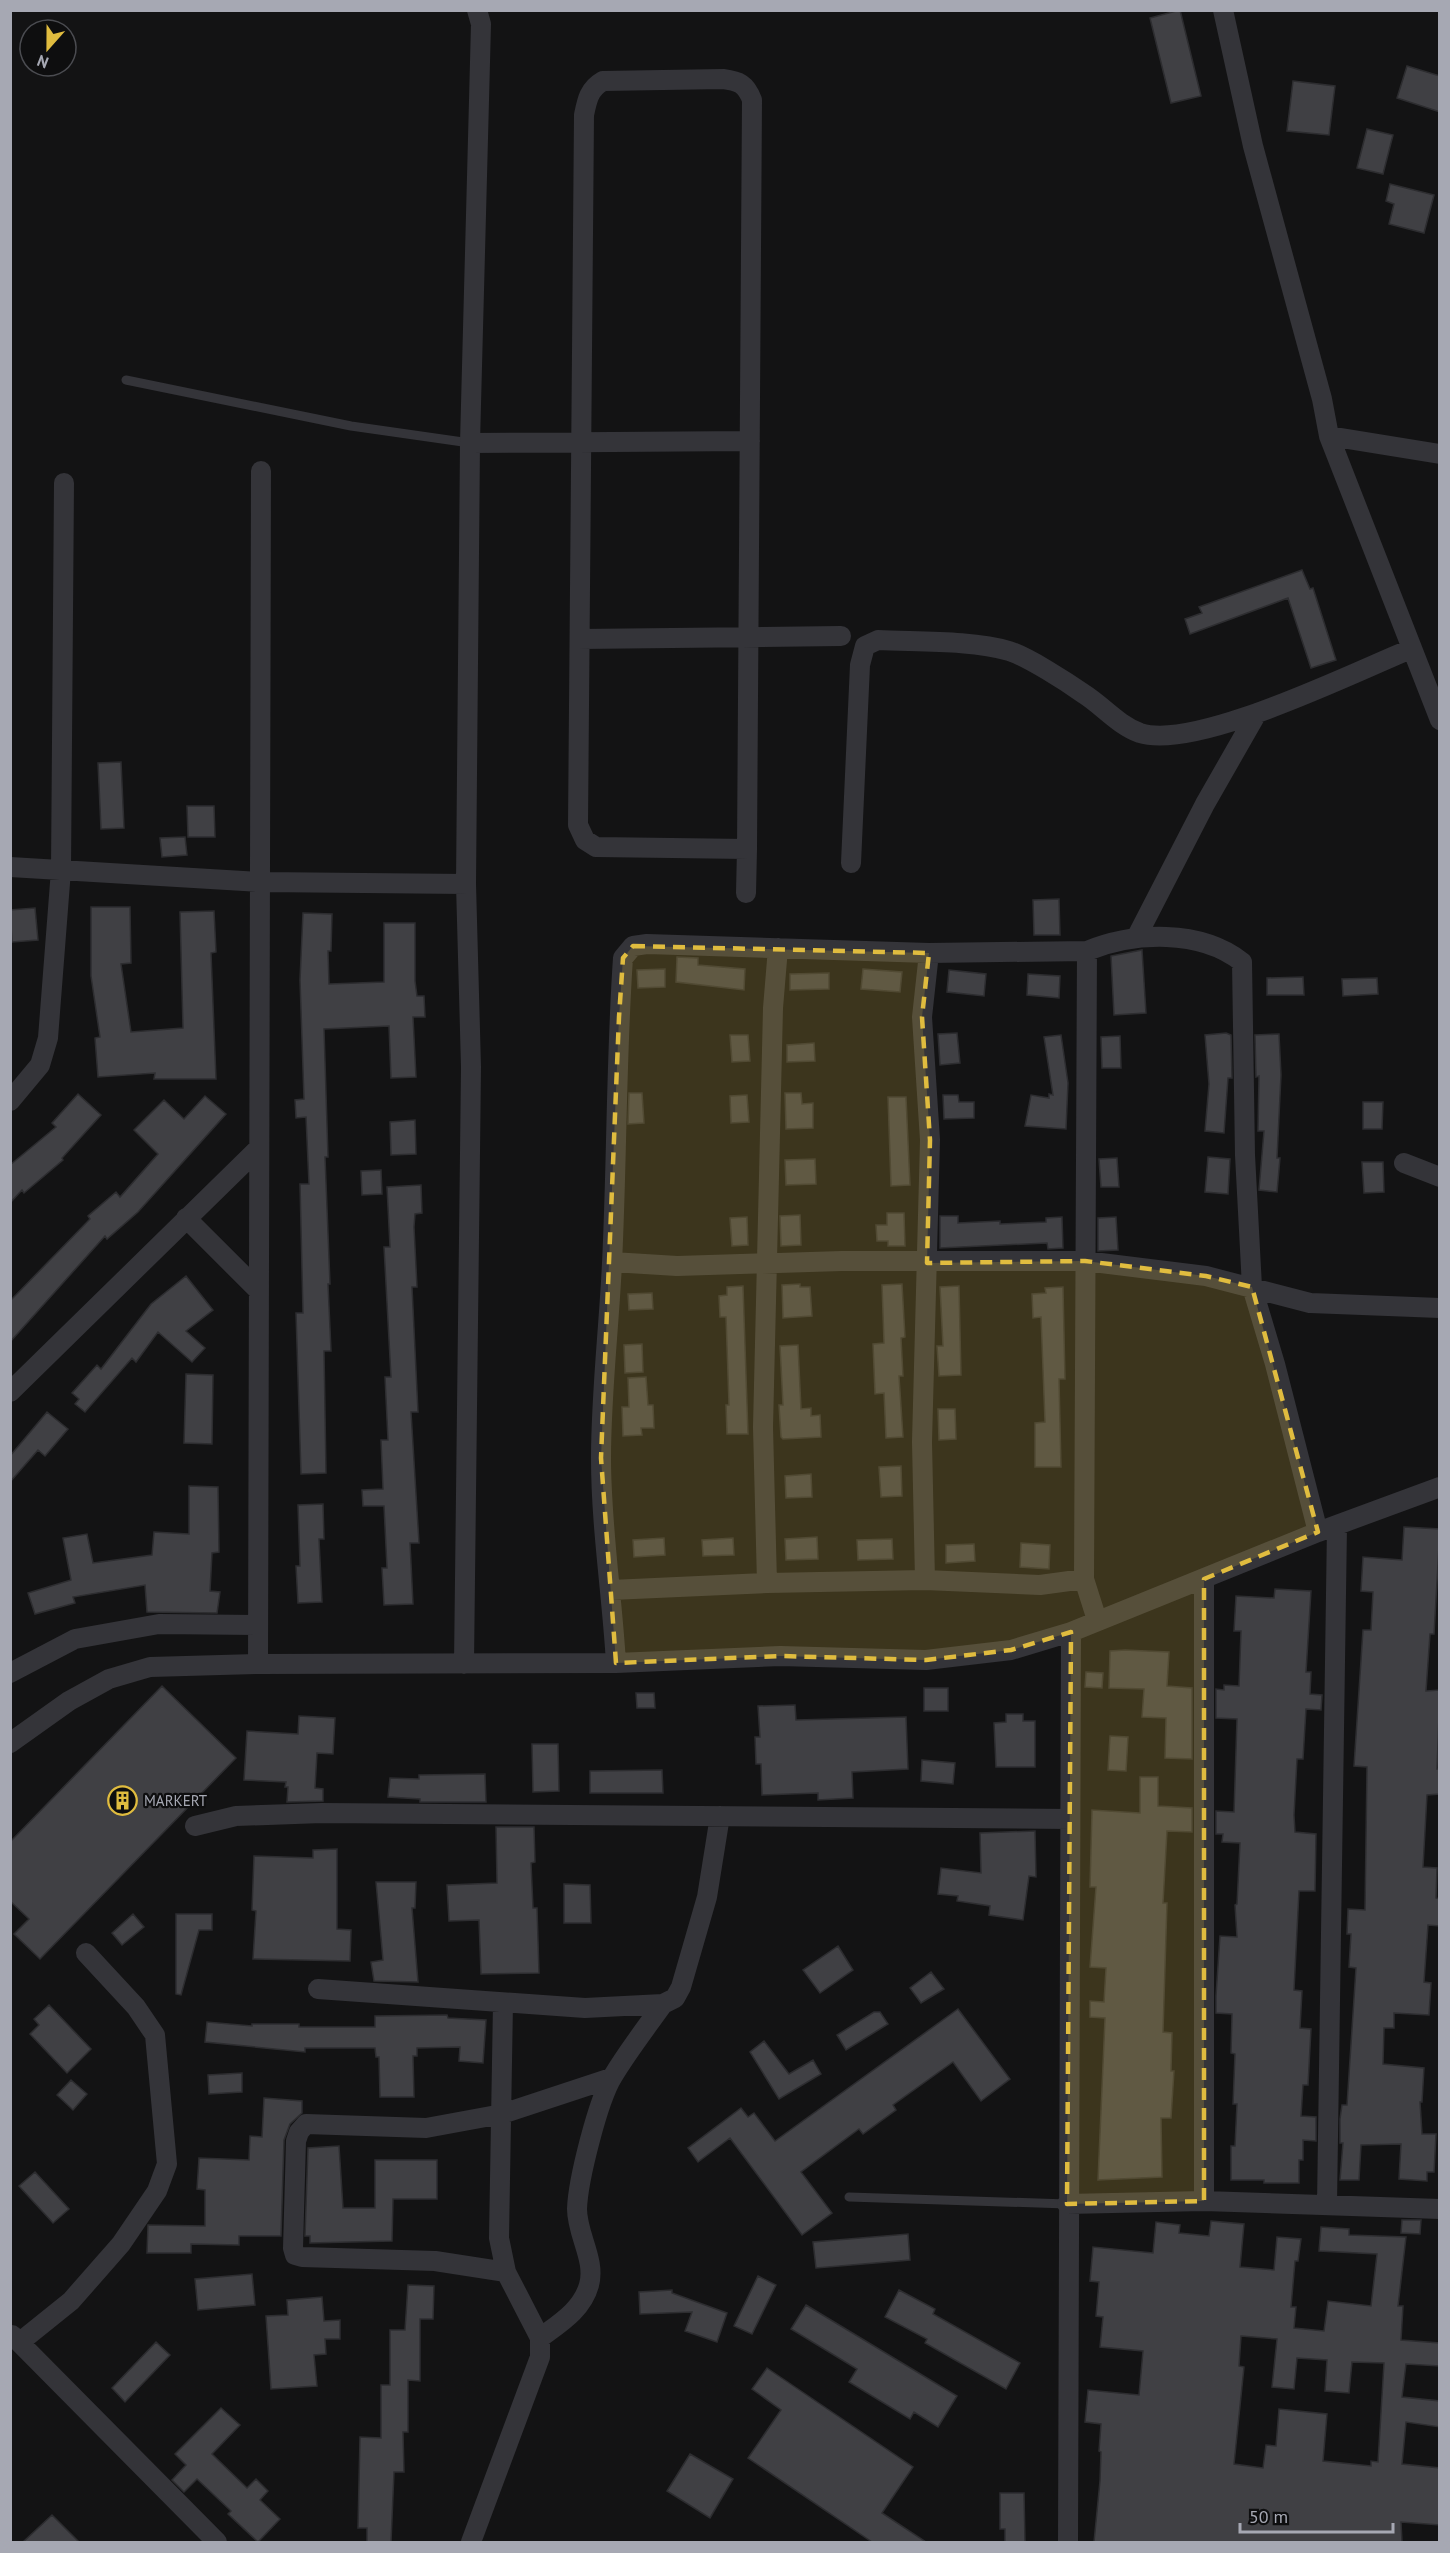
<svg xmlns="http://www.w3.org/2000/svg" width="1450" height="2553" font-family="'PT Sans',sans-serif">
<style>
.building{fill:#404044;stroke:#2d2d30;stroke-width:1.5;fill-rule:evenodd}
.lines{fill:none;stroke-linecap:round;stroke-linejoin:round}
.lane{stroke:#343439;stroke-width:9}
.street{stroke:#343439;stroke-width:20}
.marked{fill:#e0bc3f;fill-opacity:0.2;stroke:#e0bc3f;stroke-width:4.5;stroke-dasharray:12 8;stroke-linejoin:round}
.labels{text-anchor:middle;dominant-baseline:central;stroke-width:4.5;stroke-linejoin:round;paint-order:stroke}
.poi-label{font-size:15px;fill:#a6a8b3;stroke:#0e0e0f;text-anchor:start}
</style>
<rect width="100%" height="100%" fill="#131314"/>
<path class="building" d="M1180,10L1201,96L1171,103L1150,18Z
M1407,66L1440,76V112L1397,98Z
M1293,81L1335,86L1329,135L1287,131Z
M1367,129L1393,135L1383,174L1357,168Z
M1390,184L1434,195L1424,233L1389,224L1394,204L1386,201Z
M1302,570L1310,589L1313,588L1336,660L1311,668L1288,598L1190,634L1185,619L1202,613L1199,607Z
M121,762L124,828L101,829L98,763Z
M187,806H214L215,837H188Z
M185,837L187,855L162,857L160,838Z
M1059,899L1060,935H1034L1033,900Z
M91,907H130L131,963L121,964L131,1032L183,1028L180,912L214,911L216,952L211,953L216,1079H154L155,1073L98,1077L95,1038L100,1037L91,976Z
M35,908L38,940L12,942L10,910Z
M303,913L332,914L331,951H328L329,984L384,982V923H415V981L417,996H424L425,1017H413L416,1077L391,1078L389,1026L324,1029L328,1157H325L330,1284H328L331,1351H324L326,1473L301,1474L296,1313H303L300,1184H309L306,1117L296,1118L295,1100L304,1099L300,980Z
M1142,950L1146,1013L1114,1015L1111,956Z
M677,957L698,958V965L745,969L744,990L676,982Z
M665,969V987L638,988L637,970Z
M863,969L902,972L900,992L861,989Z
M949,970L986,974L984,996L947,992Z
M829,973V989L790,990V974Z
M1028,974L1060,976L1059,998L1027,995Z
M1303,977L1304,995H1267V978Z
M1377,978L1378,994L1343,996L1342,979Z
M957,1033L960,1063L940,1065L938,1034Z
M1226,1033L1231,1035L1232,1078H1228L1224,1133L1205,1131L1209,1084L1205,1035Z
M1279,1034L1281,1075L1277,1158H1280L1277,1192L1259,1190L1264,1131H1258L1259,1076L1256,1077L1255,1035Z
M730,1035H748L750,1061L732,1062Z
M1061,1035L1068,1083L1066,1129L1025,1126L1031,1095L1049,1098V1094L1053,1095L1044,1037Z
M1120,1036L1121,1068H1102L1101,1037Z
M814,1043L815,1061L787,1062V1045Z
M629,1093H642L644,1123L628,1124Z
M785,1093H801L802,1104L813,1103V1128L786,1129Z
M78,1094L101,1115L62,1158L63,1160L24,1193L22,1190L10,1203V1165L56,1127L52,1123Z
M747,1095L749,1122L731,1123L730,1096Z
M943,1095H958L959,1102H974V1118L944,1119Z
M205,1096L226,1114L138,1212L107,1239L105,1236L10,1342V1301L90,1219L88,1216L116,1192L120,1197L158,1154L134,1130L164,1100L184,1119Z
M888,1097H906L910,1185L891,1186Z
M1363,1102H1383L1382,1129H1363Z
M415,1120L416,1154L391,1155L390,1122Z
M1208,1157L1230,1159L1228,1194L1205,1192Z
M1117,1158L1119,1187H1101L1099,1159Z
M815,1159L816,1184L786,1185L785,1160Z
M1362,1162H1383L1384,1192L1364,1193Z
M381,1170L382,1194L362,1195L361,1171Z
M421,1185L422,1213L415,1214L414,1227L417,1287H412L418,1412H411L419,1543H410L413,1604L384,1605L382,1568H387L384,1506H363L362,1490L383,1489L381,1440H388L385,1377H391L384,1247H390L387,1187Z
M887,1213H904L905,1246H888V1241H877L876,1225H887Z
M800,1215L801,1245L781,1246L780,1216Z
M940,1216H958V1223L1000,1221V1224L1046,1222V1218L1062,1217L1063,1248L1048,1249L1047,1243L940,1248Z
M747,1217L748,1245L732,1246L730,1218Z
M1116,1217L1118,1250L1098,1251V1218Z
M186,1276L213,1310L186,1331L205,1348L192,1362L158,1332L136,1362L132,1358L85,1412L75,1404L79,1399L72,1393L97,1365L101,1369L151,1304Z
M800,1284V1287H810L812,1316L783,1318L782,1285Z
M902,1284L905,1337L901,1338L903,1376H899L903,1437L886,1438L884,1393L875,1394L873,1344L884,1343L882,1285Z
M743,1286L748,1434H727L726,1405H729L726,1317H720L719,1296L727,1295V1287Z
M959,1286L961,1375L939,1376L937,1346H943L940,1287Z
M1063,1287L1065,1379H1059L1061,1467H1035V1423L1045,1422L1041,1317L1033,1318L1032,1294L1046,1293L1045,1288Z
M652,1293L653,1309L629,1310L628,1294Z
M642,1344L643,1372L625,1373L624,1345Z
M798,1345L801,1409L811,1408V1416L820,1415L821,1437L783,1439L781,1437L779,1405H783L780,1346Z
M186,1374L213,1375L212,1444L184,1443Z
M646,1377L648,1405H653L654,1428H641L642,1435L623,1436L622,1407H629L628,1378Z
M938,1409H955L956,1439L939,1440Z
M47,1412L68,1429L45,1456L38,1450L10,1482V1456Z
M901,1466L902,1496L881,1497L879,1467Z
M811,1474L812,1497L786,1498L785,1476Z
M189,1486L218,1487L219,1552L212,1553L210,1591L220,1592L217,1613L147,1612L145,1585L73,1597L75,1603L35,1614L28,1593L71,1580L63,1538L87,1534L93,1563L152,1555L154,1532L189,1534Z
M323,1504L324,1539H319L322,1602L298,1603L296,1566H300L298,1505Z
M1404,1527L1440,1529L1434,1634H1430L1426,1691L1440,1690L1437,1769H1440V1794L1427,1795L1423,1867L1437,1868L1436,1898L1440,1899V1926L1428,1925L1424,1982L1431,1983L1429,2015L1394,2013V2028H1384L1383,2064L1424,2068L1422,2102H1420L1422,2134H1436L1434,2172H1427V2181L1399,2179L1401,2144L1361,2145L1359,2180H1340L1343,2143H1340V2119L1342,2105H1347L1356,1968L1349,1967L1351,1934H1347L1348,1909L1365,1910L1367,1767L1354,1766L1363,1630H1371L1373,1592L1361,1591L1363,1557L1402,1560Z
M817,1537L818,1559L786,1560L785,1539Z
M664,1538L665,1555L634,1557L633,1540Z
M733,1538L734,1555L703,1556L702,1540Z
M892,1539L893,1559L858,1560L857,1540Z
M1021,1543L1050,1545L1049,1569L1020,1567Z
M974,1544L975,1561L946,1563V1545Z
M1275,1589L1311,1591L1306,1672H1311L1310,1694L1322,1695L1321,1710L1306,1709L1303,1759H1297L1294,1815L1295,1832L1316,1834L1315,1891H1299L1294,1990L1302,1991L1300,2028L1311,2029L1308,2085H1303L1301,2116L1316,2117V2141L1303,2140V2160H1299V2183H1264V2180H1231V2146H1235L1237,2104H1233L1235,2054L1231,2053L1232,2014L1216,2013V1996L1220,1936L1237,1937L1235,1905L1237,1904L1240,1843L1222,1842L1223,1834H1216V1811L1234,1812L1237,1719L1216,1718V1689L1224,1690V1685L1239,1686L1241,1631H1234L1236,1596L1274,1598Z
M1125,1650L1169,1652L1167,1686L1192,1688V1759L1165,1758L1166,1718L1142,1717L1144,1689L1109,1688L1110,1651Z
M1086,1672L1103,1673L1102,1688L1085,1687Z
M162,1686L236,1758L40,1959L14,1934L29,1919L10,1901V1842Z
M924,1688H948V1711H924Z
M636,1693H654L655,1708H637Z
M795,1705L796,1720L906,1717L908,1769L852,1772L853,1798L818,1800V1793L762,1795L761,1764H756L755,1737H760L758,1706Z
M1006,1714H1023V1721H1035V1767H996L994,1723L1006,1722Z
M299,1716L335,1718L333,1754L317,1753L315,1788L323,1789V1801L287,1802L288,1787H285L286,1782L244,1780L247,1731L298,1734Z
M1110,1736L1128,1737L1126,1771L1108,1770Z
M532,1744H558L559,1791L533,1792Z
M922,1760L955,1763L953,1784L921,1781Z
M662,1770L663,1793H590V1771Z
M485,1774L486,1802H420V1799L388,1797L390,1778L419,1779V1775Z
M1140,1777H1158V1806L1192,1808V1832L1167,1831L1163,1903H1167L1163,2032L1172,2033L1171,2071H1174L1171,2118H1161L1162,2177L1098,2180L1105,2018L1090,2017V2001L1104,2002L1106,1968L1090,1967L1096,1887H1090L1092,1810L1140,1813Z
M496,1827H534L535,1862L531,1863L533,1908H537L539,1973L481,1974L479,1920L449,1921L447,1885L497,1883Z
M1035,1831L1036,1877L1029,1876L1023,1920L989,1915L990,1906L957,1901L958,1896L938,1894L941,1868L981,1873L980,1833Z
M337,1849V1929L351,1930L350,1961L253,1959L256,1911L252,1910L254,1856L313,1858V1850Z
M376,1882H416L415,1908H412L418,1982L374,1981L371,1962L383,1960Z
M564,1884L590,1885L591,1923H564Z
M133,1914L144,1927L122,1945L112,1933Z
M176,1914H212V1930H199L181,1995L176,1994Z
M838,1946L853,1970L820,1993L803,1970Z
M931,1972L944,1989L921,2003L910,1988Z
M49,2005L91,2049L67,2073L30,2034L39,2025L34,2019Z
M958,2009L1010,2079L981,2101L953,2062L893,2105L896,2110L863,2134L859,2129L801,2172L832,2213L802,2235L730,2138L698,2162L688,2148L741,2108L748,2117L754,2113L775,2141Z
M874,2012H880L888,2024L846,2050L837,2035Z
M447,2015L448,2018L486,2020L483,2063L459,2061L460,2047L417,2048V2056H413L414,2097H380L379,2057H376L375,2048H305V2052L205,2042L207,2022L252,2026V2024H299V2027H375V2016Z
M764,2041L789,2074L813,2060L821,2074L779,2099L750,2052Z
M242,2073V2092L209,2094L208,2075Z
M71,2080L87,2094L73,2110L57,2095Z
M264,2098L302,2101V2113L290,2124L284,2140L281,2236H239V2245L191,2244V2253H147L148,2225L205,2226V2190L197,2189L199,2158L249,2160L250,2136L262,2137Z
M339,2146L343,2208H375V2160H437V2199H393L392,2241L310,2243V2236H305L308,2148Z
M35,2172L69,2209L53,2223L19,2186Z
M1402,2220H1421L1420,2234L1401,2233Z
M1211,2221L1244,2224L1240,2267L1274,2270L1277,2237L1301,2239L1298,2261H1295L1291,2307H1296L1294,2328L1324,2331L1328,2301L1371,2306L1377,2254L1319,2251L1321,2227L1349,2229V2235L1406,2237L1398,2306H1403L1401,2340L1440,2343V2366L1406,2364L1402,2397L1440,2401V2427L1406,2422L1402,2464L1440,2468V2525L1401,2522L1402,2542H1094L1100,2481L1101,2452L1099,2451L1101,2424L1085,2422L1088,2390L1139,2395L1143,2351L1100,2347L1103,2317L1096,2316L1099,2282L1090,2281L1093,2247L1153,2253L1156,2222L1180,2225L1179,2233L1209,2236ZM1241,2336L1277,2339L1272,2387L1294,2389L1297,2358L1327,2360L1325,2391L1349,2393L1352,2362L1384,2363L1378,2462L1371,2461V2466L1323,2461L1327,2414L1279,2409L1276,2446L1266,2445L1263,2468L1234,2464L1244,2367L1239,2366Z
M908,2234L910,2260L816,2268L813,2242Z
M252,2274L255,2305L198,2310L195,2279Z
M758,2276L776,2285L752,2334L734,2326Z
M408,2285L434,2286L433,2319H420V2381L408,2380V2432H403L404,2472H394L391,2542H367V2528H358L360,2437L381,2438V2385H390V2330H405Z
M672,2290V2293L727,2313L717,2342L685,2331L692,2312L640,2314L639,2292Z
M899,2290L935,2309L933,2314L1020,2363L1006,2389L925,2343L927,2339L885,2317Z
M322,2297L324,2321L340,2320V2339H325L326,2354L314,2355L317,2386L271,2389L266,2316L288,2315L287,2300Z
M806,2305L957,2396L938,2427L914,2412L910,2419L849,2382L857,2369L791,2329Z
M156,2342L170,2355L125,2402L112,2388Z
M767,2368L913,2467L882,2513L926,2542H872L748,2458L781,2410L752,2389Z
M221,2408L240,2425L212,2454L247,2488L256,2479L268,2491L260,2500L280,2519L258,2542L228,2514L231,2511L197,2479L184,2492L172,2480L186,2465L175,2454Z
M690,2454L733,2479L710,2518L667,2491Z
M1000,2493H1024L1025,2542H1005V2529H1000Z
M52,2515L79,2542H23Z"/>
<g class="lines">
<path class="lane" d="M126,380L351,426L470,443
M849,2197L1067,2204"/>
<path class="street" d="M1223,10L1253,146L1322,399L1329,436L1440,720
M1329,436L1440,454
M470,443L750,441
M580,639L841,636
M851,863L860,665L865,646L878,640C916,642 973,640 1009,651C1028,657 1067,682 1084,694C1103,706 1118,725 1140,733C1196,751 1354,672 1411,649
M10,867L261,882L466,884
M746,893L747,849L752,100C746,84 739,81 723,79L603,81C589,89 587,100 584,115L578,825L585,840L596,847L747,849
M1136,938L1205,804L1257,713
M1087,951C1134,932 1200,929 1242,962L1245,1155L1252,1287L1275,1364L1318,1532
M10,1101L40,1065L48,1038L61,870L64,483
M1404,1163L1440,1177
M186,1218L258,1290
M612,1262L677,1266L842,1261H1085L1206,1276L1310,1303L1440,1308
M10,1392L258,1149
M1084,1579L1097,1620
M925,1580L922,1442L930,1140L922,1017L929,953
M767,1583L763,1427L773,1008L778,948
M611,1590L767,1583L925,1580L1040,1585L1084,1579L1087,951L929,953L647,944L633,946L623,958C616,1059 617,1161 612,1263C609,1328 601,1393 601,1458C601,1527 612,1594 616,1663
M258,1664L261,471
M464,1664L471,1067L466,884L470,443L481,24L477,10
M10,1673L75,1639L159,1624L257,1625
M10,1743L69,1701L109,1679L150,1667L258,1664L616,1663L780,1656L926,1660L1011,1650L1071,1632L1318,1532L1440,1487
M195,1826L236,1816L322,1813L1070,1819
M318,1989L585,2008L663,2004L675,1998L681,1987L707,1897L720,1816
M1204,2201V1579
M1067,2204L1204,2201L1440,2209
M1327,2205L1337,1526
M506,2272L435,2261L302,2257L295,2255L293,2248L296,2141L299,2132L306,2124L426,2128L502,2114L611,2078
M12,2335L217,2542
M540,2338C560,2323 582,2310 589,2285C596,2260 577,2235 577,2209C578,2180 598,2100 613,2076C628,2051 646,2028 663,2004
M20,2342L71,2301L121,2244L157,2191L167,2164L155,2035L136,2007L86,1953
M471,2542L540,2357V2338L506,2272L499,2238L503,2003
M1068,2542L1071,1632"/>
</g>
<path class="marked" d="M633,946L929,953L922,1017L930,1140L927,1263L1085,1261L1206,1276L1252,1287L1318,1532L1204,1579V2201L1067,2204L1071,1632L1011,1650L926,1660L780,1656L616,1663L601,1458L619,1017L623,958Z"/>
<defs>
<symbol id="building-ring" viewBox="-11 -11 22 22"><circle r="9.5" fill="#0e0e0f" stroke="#e0bc3f" stroke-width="1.5"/><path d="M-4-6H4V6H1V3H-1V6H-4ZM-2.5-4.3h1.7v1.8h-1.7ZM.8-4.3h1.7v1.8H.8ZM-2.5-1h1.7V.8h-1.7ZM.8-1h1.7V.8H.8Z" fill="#e0bc3f"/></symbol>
</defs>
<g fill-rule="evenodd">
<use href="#building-ring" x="106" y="1784" width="33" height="33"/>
</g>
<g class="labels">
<g class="poi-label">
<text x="144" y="1800">MARKERT</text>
</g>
</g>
<rect width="1450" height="2553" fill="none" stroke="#a6a8b3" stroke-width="24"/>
<g transform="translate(48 48) rotate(201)"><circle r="28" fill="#0e0e0f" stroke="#4b4c51" stroke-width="1.5"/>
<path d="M0-4.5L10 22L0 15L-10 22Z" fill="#e0bc3f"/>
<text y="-9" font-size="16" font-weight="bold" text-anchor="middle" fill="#a6a8b3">N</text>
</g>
<path d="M1240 2523v9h153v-9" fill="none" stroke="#a6a8b3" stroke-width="3"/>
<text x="1249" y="2523" font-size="18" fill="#a6a8b3" stroke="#0e0e0f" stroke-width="4.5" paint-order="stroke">50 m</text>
</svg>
